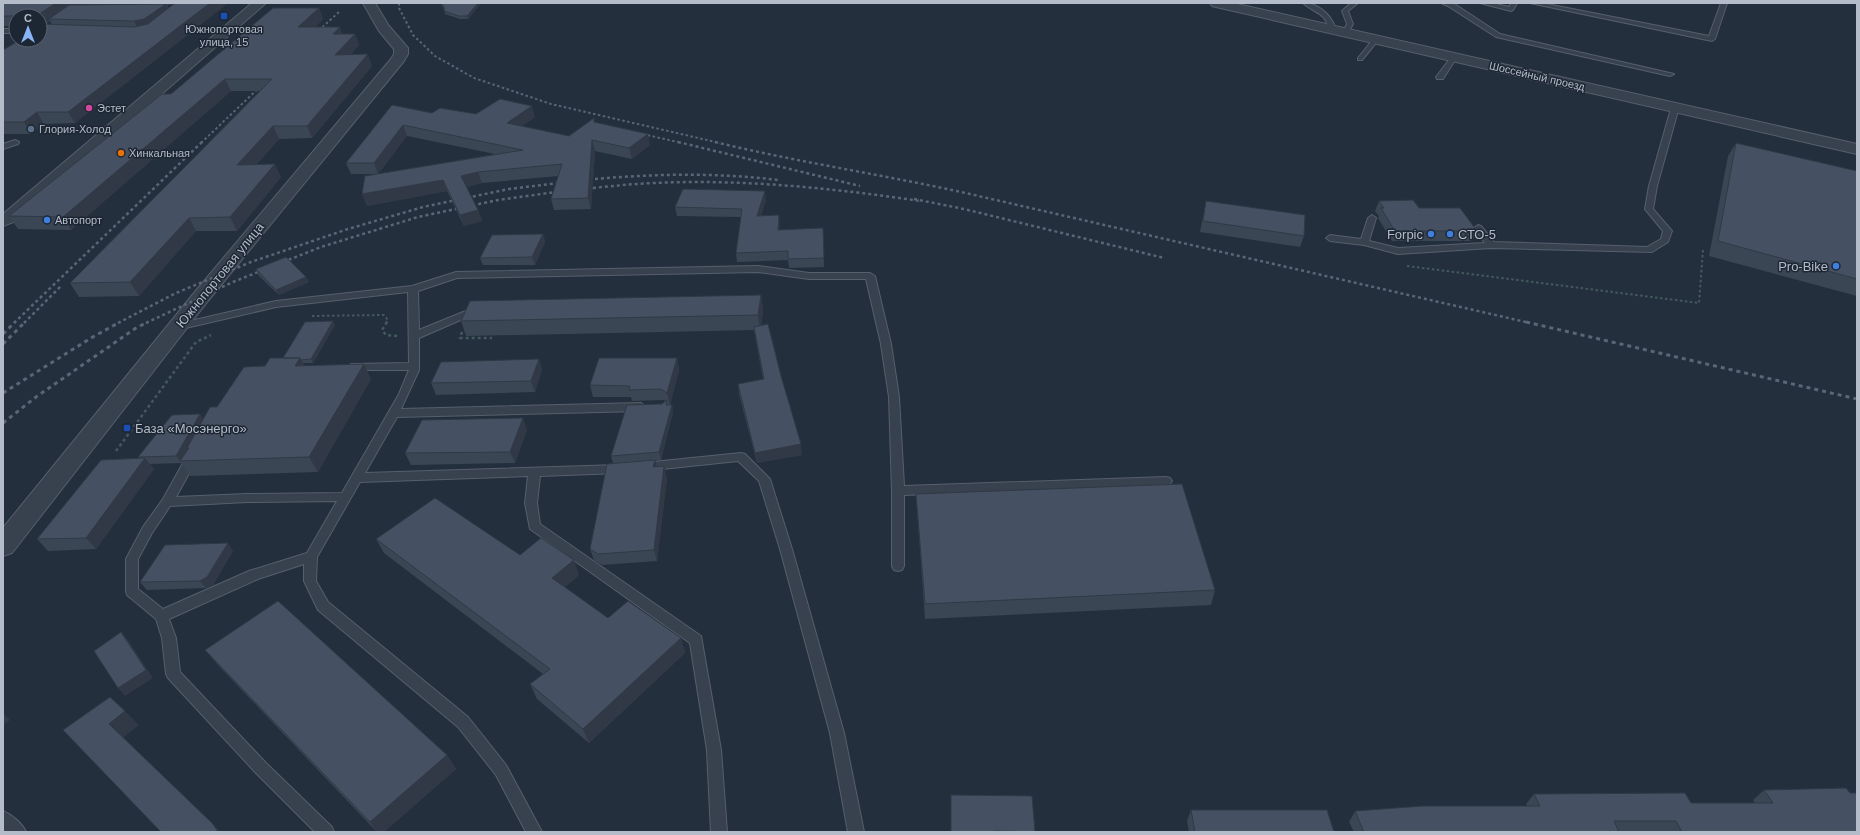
<svg xmlns="http://www.w3.org/2000/svg" width="1860" height="835" font-family="Arial,sans-serif">
<style>
.lines{fill:none;stroke-linecap:round;stroke-linejoin:round}
.service-casing{stroke:#565f6c;stroke-width:2}
.minor-casing{stroke:#565f6c;stroke-width:2}
.tertiary-casing{stroke:#565f6c;stroke-width:2}
.path-far1{stroke:#44595c;stroke-width:2;stroke-dasharray:2.5 2.5;stroke-linecap:butt}
.path{stroke:#44595c;stroke-width:2.5;stroke-dasharray:3 3;stroke-linecap:butt}
.service{fill:#38414e;fill-rule:evenodd}
.minor{fill:#38414e;fill-rule:evenodd}
.tertiary{fill:#38414e;fill-rule:evenodd}
.rail-far2{stroke:#5a6575;stroke-width:2;stroke-dasharray:2.5 2.5;stroke-linecap:butt}
.rail-far1{stroke:#5a6575;stroke-width:2.5;stroke-dasharray:3 3;stroke-linecap:butt}
.rail{stroke:#5a6575;stroke-width:3;stroke-dasharray:4 4;stroke-linecap:butt}
.wall{fill:#3b4654;fill-rule:evenodd}
.shaded-wall{fill:#303945}
.building{fill:#455162;stroke:#303945}
.transit-dot{fill:#1a4fb4;stroke:#1d2633;stroke-width:1.5}
.hotel-dot{fill:#d1479c;stroke:#1d2633;stroke-width:1.5}
.service-dot{fill:#5c6f8a;stroke:#1d2633;stroke-width:1.5}
.food-dot{fill:#e8710a;stroke:#1d2633;stroke-width:1.5}
.shop-dot{fill:#3f7fe0;stroke:#1d2633;stroke-width:1.5}
.labels{text-anchor:middle;dominant-baseline:central;stroke-width:3;stroke-linejoin:round;paint-order:stroke}
.far-poi-label{font-size:11px;fill:#b4bcc9;stroke:#1d2633;text-anchor:start}
.far-street-label{font-size:11px;fill:#b4bcc9;stroke:#1d2633}
.poi-label{font-size:13px;fill:#b4bcc9;stroke:#1d2633;text-anchor:end}
.street-label{font-size:13px;fill:#b4bcc9;stroke:#1d2633}
</style>
<rect width="100%" height="100%" fill="#242f3e"/>
<g class="lines">
<defs>
<path id="service" d="M1303,3C1318,3 1330,14 1335,27L1334,28L1328,29C1327,13 1314,13 1303,3Z
M1351,3H1358L1348,11L1353,24L1348,33L1346,34L1343,32L1347,24L1342,11Z
M1441,3H1453L1500,34L1674,74L1670,76L1496,37L1448,6Z
M1480,3H1492L1509,7L1511,3H1517L1513,10L1511,11Z
M1530,3H1542L1709,36L1721,3H1727L1715,39L1712,41Z
M3,29H16V33H3Z
M1374,38L1379,39L1362,60H1358V58Z
M1452,56L1457,57L1443,79H1437L1436,77Z
M1672,105L1679,107L1657,186L1653,209L1672,231L1668,242L1652,252L1491,248L1398,254L1364,245L1330,241L1326,238L1330,235L1361,239L1368,218L1372,215L1376,218L1369,241L1398,248L1485,243L1474,228L1478,225L1481,226L1494,242L1647,247L1661,239L1663,231L1645,209L1649,186Z
M15,140L19,142L18,144L3,149V144Z
M758,266L809,273H870L875,276L891,344L899,397L904,486L1166,477L1170,478L1172,481L1170,484L1166,485L904,495V566L902,570L898,571L894,570L892,566V491L889,397L881,344L866,279H809L758,272L457,278L418,291L419,330L473,308H479L481,310L479,312L419,338V370L401,409L641,403L646,407L641,411L397,417L365,473L619,465L623,466L625,469L623,472L619,473L540,476L537,503L540,524L701,636L721,750L727,832H711L707,750L690,643L530,529L525,503L528,476L360,482L317,557L316,581L328,602L468,717L506,765L542,832H526L496,775L458,727L318,610L304,581V564L258,579L169,619L176,638L180,672L266,763L332,827L334,832H315L256,773L168,678L166,674L162,638L156,619L127,595L126,591V559L143,527L163,499L188,454H196L198,457L176,497L247,494L342,493L399,394L409,370H351L346,367L351,364L409,363L408,292L276,307L177,330L173,329L172,327L173,325L276,301L412,286L456,272ZM337,501L307,553L249,571L163,609L138,589V559L152,533L170,506L247,502Z
M741,453L745,454L770,479L792,549L844,733L864,832H848L830,733L780,549L759,481L738,461L643,471L639,470L637,467L639,464L643,463Z
M3,811C12,815 22,823 26,832H6L3,829Z"/>
<path id="minor" d="M1210,3H1233L1857,144V154L1216,7L1212,6Z"/>
<path id="tertiary" d="M252,3H266L16,221L3,226V214Z
M363,3H375L389,26L408,48V54L404,61L208,301L12,553L3,556V528L194,293L391,59L394,54V49L379,31Z"/>
</defs>
<use href="#service" class="service-casing"/>
<use href="#minor" class="minor-casing"/>
<use href="#tertiary" class="tertiary-casing"/>
<path class="path-far1" d="M1407,266L1699,303L1703,250
M312,316L384,315L388,320L386,323"/>
<path class="path" d="M387,322L382,330L386,335L398,336
M462,332L460,338H492
M116,451L196,342L211,335"/>
<use href="#service" class="service"/>
<use href="#minor" class="minor"/>
<use href="#tertiary" class="tertiary"/>
<path class="rail-far2" d="M399,3V8L413,35L435,56L474,78L551,104L720,143
M315,34L340,11
M638,133L682,143
M201,143L263,84"/>
<path class="rail-far1" d="M678,142L860,186
M715,142C797,162 879,174 961,192L1530,323
M583,180C648,174 713,172 778,180
M581,189C605,187 629,184 654,183C743,179 832,188 920,201
M914,199L964,209L1164,258
M14,323L202,142
M24,323L61,286
M118,323L176,293L251,262L348,229L423,207L509,189L567,182
M146,323L233,282L321,247L418,217L498,200L563,191"/>
<path class="rail" d="M1526,322L1857,399
M3,334L15,322
M3,344L25,322
M3,393L91,338L120,322
M3,423L36,397L136,328L148,322"/>
</g>
<path class="wall" d="M3,3H228L75,123L44,124L31,134H3V50L40,40V16H16V26H3ZM173,4L169,8L167,5ZM50,21L52,25H44Z
M440,3H481L468,19H460L445,14L444,9Z
M319,8L323,19L315,27L343,34H355L359,45L351,54L372,66L312,138L279,139L256,165L281,177L237,231H196L139,296L79,297L70,283L260,91H231L71,230L18,229L9,216L171,94Z
M392,105L432,113L535,117L522,126L569,136L595,122L650,145L632,159L595,151L591,209L554,210L551,199L558,176L482,183L467,187L478,210L482,221L464,226L447,191L367,206L362,194L378,174H351L346,163ZM407,136L495,154L378,174Z
M1736,143L1857,171V296L1709,256L1728,156Z
M766,200L761,215L780,223L779,230L823,228L824,267L789,268L788,260L737,262L736,253L741,217L677,216L675,207Z
M1206,201L1304,236L1300,247L1200,232Z
M1379,201L1419,208L1477,231L1472,241H1392L1378,218L1379,216L1375,211Z
M543,234L545,242L535,265H483L480,258Z
M256,269L309,282L279,295L258,275Z
M761,295L763,310L761,326L781,376L802,455L757,463L739,394L738,384L763,379L754,330L466,336L461,321Z
M335,325L313,363H303L304,366L371,379L318,472L190,476L181,463L150,464L154,469L96,549L48,551L37,539L140,458L138,457L200,414L203,419L217,407L265,366L283,358Z
M677,358L679,370L670,405H672L673,412L661,460H655L657,467L667,478L657,561L602,565L594,560L590,549L613,463L611,456L662,404L665,401L664,400L632,401L631,397H593L590,385Z
M539,359L542,370L535,392L436,395L431,383Z
M527,430L515,463L411,465L405,453Z
M916,494L1215,590L1211,605L925,619L917,509Z
M376,539L520,555L579,575L565,587L608,618L681,638L685,653L589,743L537,699L530,684L543,674L384,553Z
M233,551L213,585L206,588L147,590L140,582Z
M205,650L447,755L456,769L384,832H377L217,664Z
M1764,790L1857,832H1666V831H1619V832H1354L1349,822L1355,811L1527,806L1526,804L1534,794L1691,803H1755L1753,800Z
M951,795L1032,796L1035,832H951Z
M1191,810L1334,832H1189L1187,821Z"/>
<path class="shaded-wall" d="M56,3H94L95,6L49,19L50,21L42,26L40,23V16H36Z
M210,3H228L75,123L68,112Z
M478,3H481L468,19L467,16Z
M166,4L171,13L139,30L134,21Z
M319,8L323,19L303,39L298,27Z
M340,27L344,38L333,34Z
M355,34L359,45L340,67L335,55Z
M368,54L372,66L312,138L307,126Z
M225,79L231,91L71,230L63,217Z
M532,106L535,117L510,134L507,123Z
M37,112L44,124L31,134L24,122Z
M403,125L407,136L378,174L374,163Z
M273,126L279,139L244,178L237,165Z
M648,134L650,145L632,159L629,148Z
M592,140L595,151L591,209L588,198Z
M275,164L281,177L237,231L230,217Z
M478,172L482,183L465,188L461,176Z
M443,180L447,191L367,206L362,194Z
M765,191L766,200L758,224L757,216Z
M478,210L482,221L464,226L460,215Z
M779,215L780,223L779,239L778,230Z
M189,218L196,231L139,296L130,282Z
M823,228L824,236V267V258Z
M543,234L545,242L535,265L532,257Z
M306,277L309,282L279,295L276,290Z
M761,295L763,310L760,330L758,315Z
M333,321L335,325L313,363L311,359Z
M300,358L308,372L295,366Z
M677,358L679,370L670,405L667,393Z
M539,359L542,370L535,392L531,381Z
M364,364L371,379L318,472L309,457Z
M672,405L673,412L661,460L659,452Z
M200,414L205,422L189,448H187L189,451L180,461L176,456Z
M523,418L527,430L515,463L510,452Z
M801,444L802,455L757,463L755,453Z
M145,458L154,469L96,549L86,538Z
M655,460L658,471L653,467Z
M664,466L667,478L657,561L654,550Z
M228,543L233,551L213,585L206,588L200,581Z
M574,560L579,575L558,593L552,578Z
M121,632L128,640L153,678L125,696L118,688Z
M681,638L685,653L589,743L583,729Z
M125,711L139,725L123,738L109,724Z
M3,713L10,720L3,725Z
M447,755L456,769L384,832H377L370,822Z
M213,824L221,832H218Z"/>
<path class="building" d="M3,3H56L36,16H3Z
M175,3H210L68,112H37L24,122H3V50L20,40H40V24L134,27L148,24Z
M441,3H478L467,16H459L444,11V7Z
M166,4L144,19L134,21L49,19L69,5Z
M273,8H319L298,27H340L333,34H355L335,55L368,54L307,126H273L237,165L275,164L230,217L189,218L130,282L70,283L272,79H225L63,217L9,216L162,94H171Z
M500,99L532,106L507,123L569,136L594,118V122L648,134L629,148L592,140L588,198L551,199L562,164L478,172L461,176L478,210L460,215L443,180L362,194L365,176L523,150L403,125L374,163H346L392,105L432,113L440,108L476,114Z
M1736,143L1857,171V279L1718,241Z
M683,189L765,191L757,216L779,215L778,230L823,228L824,258L788,259V251L736,253L742,209L675,207Z
M1413,200L1419,208H1460L1477,231H1395L1381,208H1384L1379,201Z
M1206,201L1305,215L1304,236L1203,221Z
M543,234L532,257L480,258L492,235Z
M286,257L306,277L276,290L256,269Z
M761,295L758,315L461,321L470,301Z
M333,321L311,359L301,360L300,358H283L305,322Z
M768,324L781,376L801,444L755,453L738,384L764,379L754,327Z
M270,358H300L295,366L364,364L309,457L180,461L189,448H187L210,407H217L244,367L265,366Z
M599,358H677L667,393L661,389L629,390L630,386L590,385Z
M539,359L531,381L431,383L441,362Z
M667,400L666,405H672L659,452L611,456L627,405L662,404Z
M200,414L176,456L138,457L172,415Z
M523,418L510,452L405,453L422,420Z
M145,458L86,538L37,539L101,460Z
M655,460L653,467L664,466L654,550L598,554L590,549L607,464Z
M1182,484L1215,590L925,604L916,494Z
M435,498L520,555L541,538L574,560L552,578L608,618L628,601L681,638L583,729L530,684L550,669L376,539Z
M228,543L207,577L200,581L140,582L165,545Z
M278,601L447,755L370,822L205,650Z
M121,632L146,670L118,688L94,651Z
M110,697L125,711L109,724L213,824L218,832H161L63,730Z
M1846,788L1850,793H1857V832H1682L1676,821H1614L1619,832H1364L1355,811L1423,806H1540L1534,794L1685,793L1691,803H1773L1764,790Z
M951,795L1032,796L1035,832L995,831V832H951Z
M1191,810H1327L1334,832H1195Z"/>
<g class="transit-dot">
<rect x="220" y="12" width="8" height="8" rx="2"/>
<rect x="123" y="424" width="8" height="8" rx="2"/>
</g>
<circle class="hotel-dot" cx="89" cy="108" r="4"/>
<circle class="service-dot" cx="31" cy="129" r="4"/>
<circle class="food-dot" cx="121" cy="153" r="4"/>
<g class="shop-dot">
<circle cx="47" cy="220" r="4"/>
<circle cx="1431" cy="234" r="4"/>
<circle cx="1450" cy="234" r="4"/>
<circle cx="1836" cy="266" r="4"/>
</g>
<g class="labels">
<g class="far-poi-label">
<text x="224" y="29" text-anchor="middle">Южнопортовая<tspan x="224" dy="13">улица, 15</tspan></text>
<text x="97" y="108">Эстет</text>
<text x="39" y="129">Глория-Холод</text>
<text x="129" y="153">Хинкальная</text>
<text x="55" y="220">Автопорт</text>
</g>
<g class="far-street-label">
<text transform="translate(1537 76) rotate(13)">Шоссейный проезд</text>
</g>
<g class="poi-label">
<text x="1423" y="234">Forpic</text>
<text x="1458" y="234" text-anchor="start">СТО-5</text>
<text x="1828" y="266">Pro-Bike</text>
<text x="135" y="428" text-anchor="start">База «Мосэнерго»</text>
</g>
<g class="street-label">
<text transform="translate(220 275) rotate(-51)">Южнопортовая улица</text>
</g>
</g>
<rect width="1860" height="835" fill="none" stroke="#b4bcc9" stroke-width="8"/>
<g transform="translate(28 28)"><circle r="19" fill="#1d2633" stroke="#59626f"/>
<path d="M0-3L7 15L0 10L-7 15Z" fill="#8ab4f8"/>
<text y="-6" font-size="11" font-weight="bold" text-anchor="middle" fill="#b4bcc9">С</text>
</g>
</svg>
